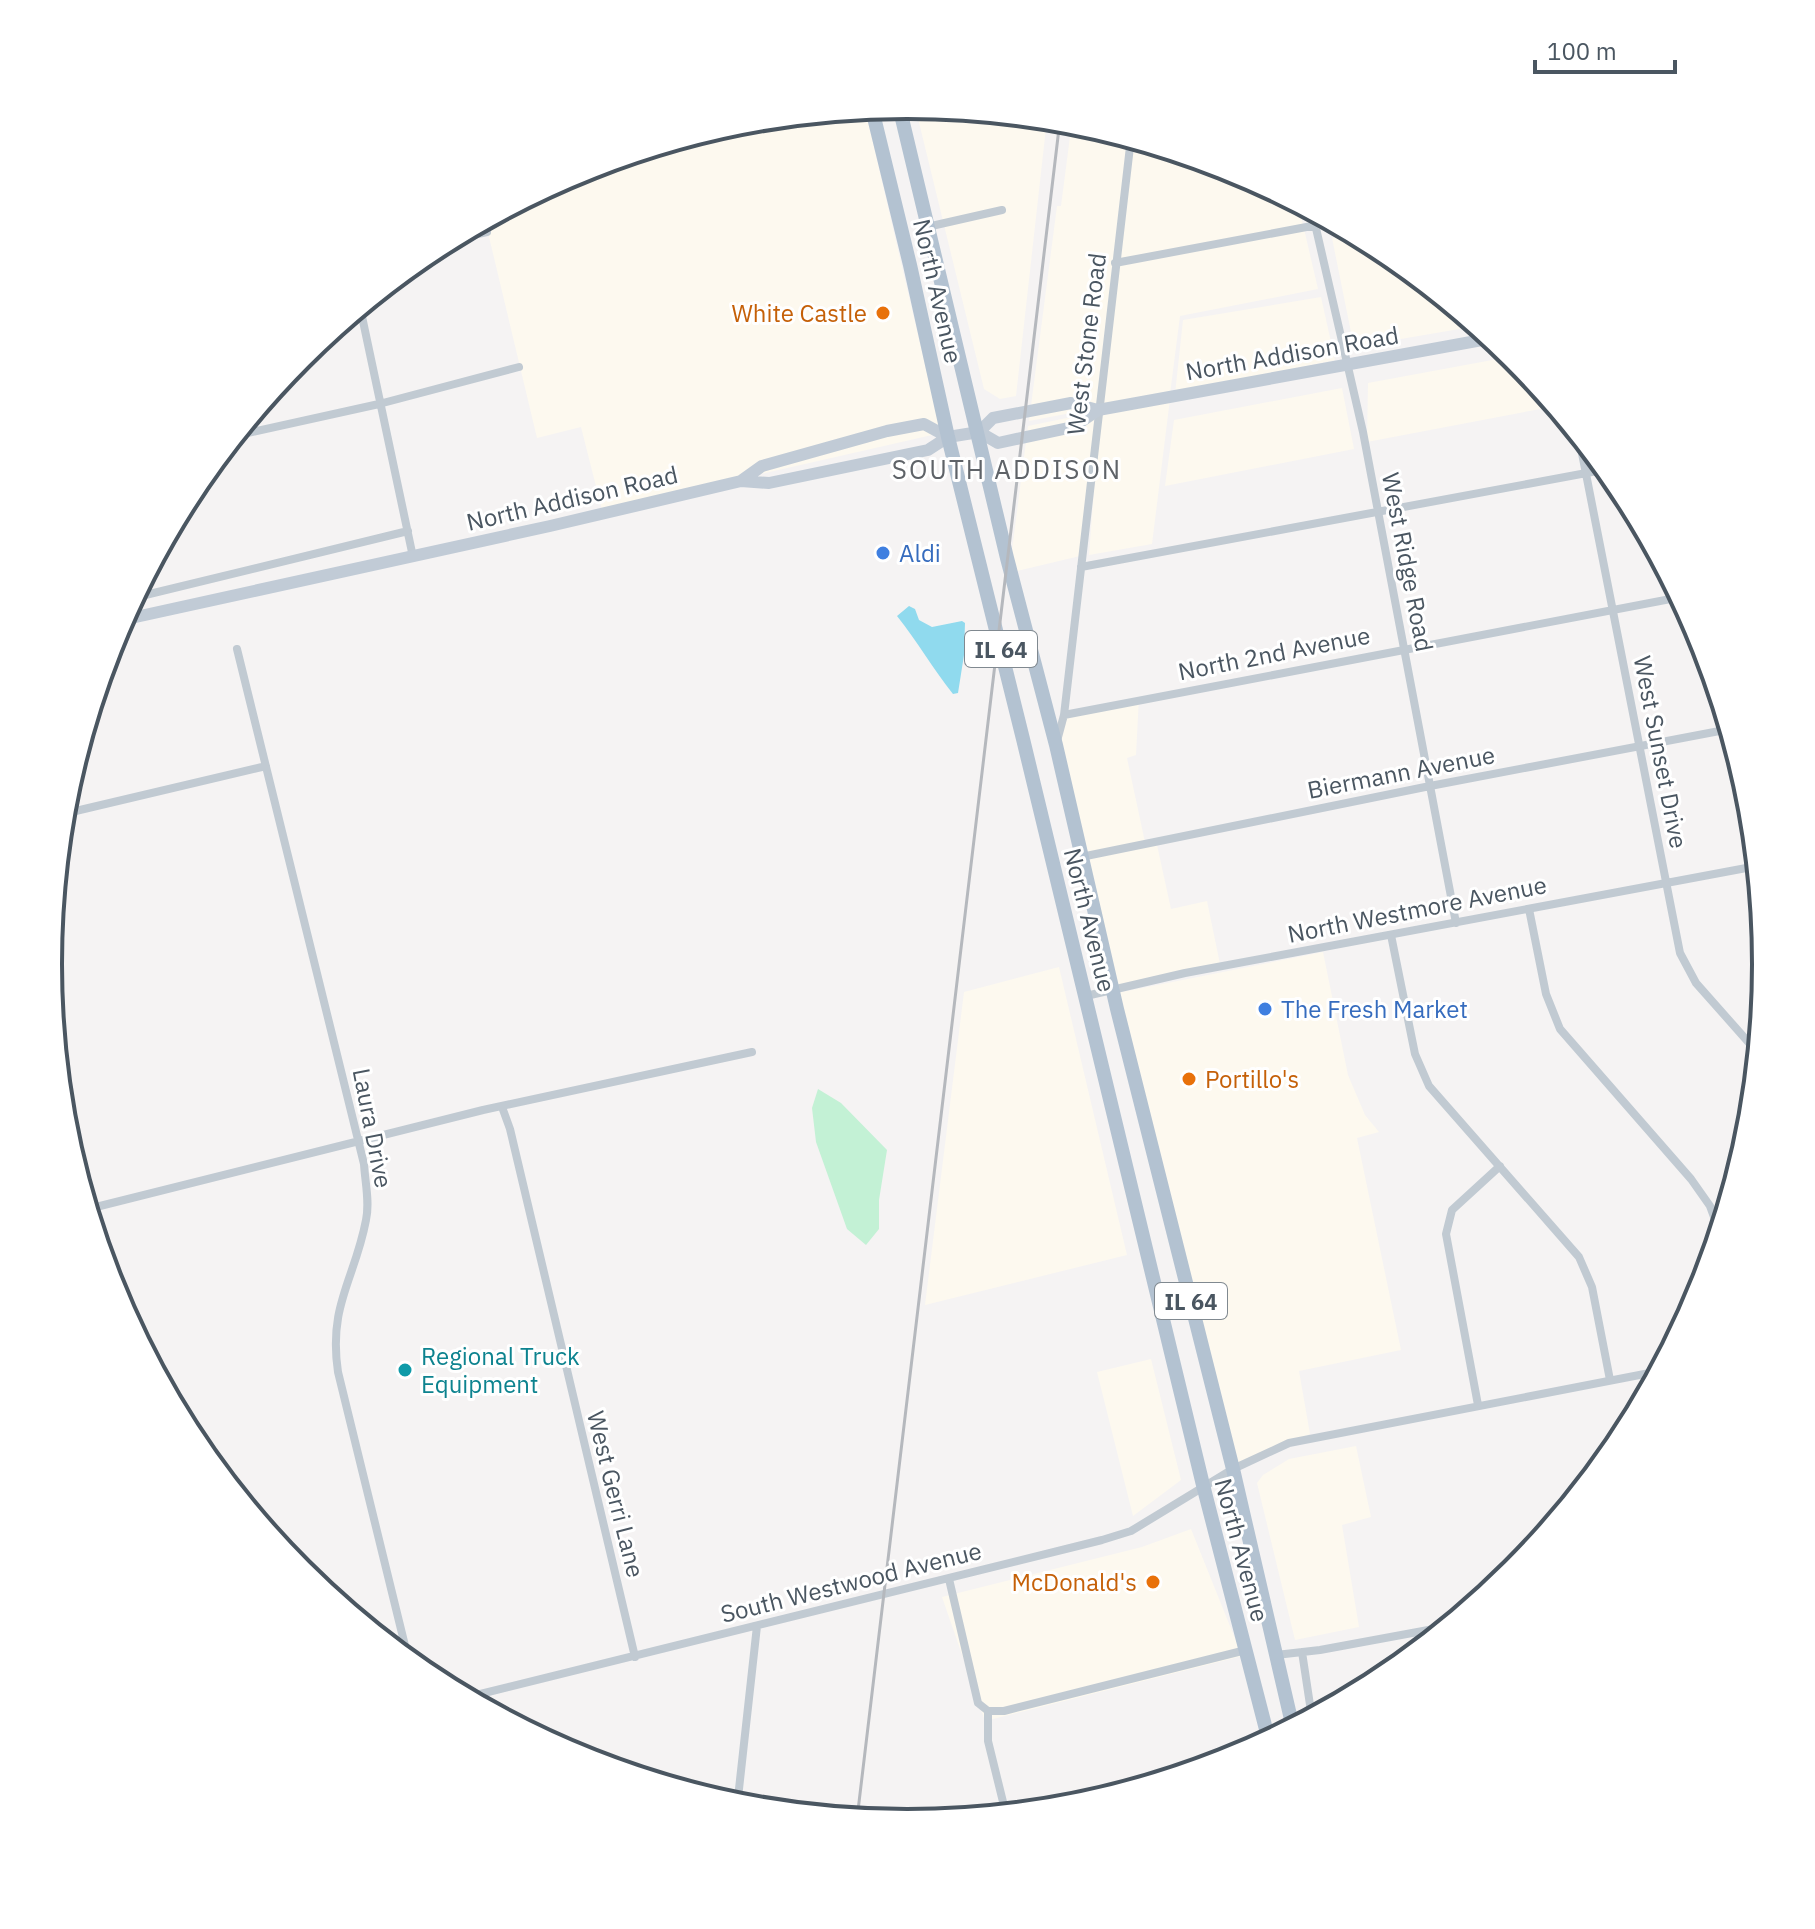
<svg xmlns="http://www.w3.org/2000/svg" width="1815" height="1929" font-family="'IBM Plex Sans',sans-serif">
<style>
.commercial{fill:#fdf9ef}
.green{fill:#c3f1d5}
.water{fill:#90daee}
.lines{fill:none;stroke-linecap:round;stroke-linejoin:round}
.street{stroke:#c1cad2;stroke-width:8}
.secondary{stroke:#c1cbd6;stroke-width:12}
.primary{stroke:#b3c2d1;stroke-width:14}
.rail{stroke:#b5b8bd;stroke-width:3}
.food-dot{fill:#e8710a;stroke:#fff;stroke-width:3}
.shop-dot{fill:#3f7fe0;stroke:#fff;stroke-width:3}
.culture-dot{fill:#0f9aa8;stroke:#fff;stroke-width:3}
.labels{text-anchor:middle;dominant-baseline:central;stroke-width:6;stroke-linejoin:round;paint-order:stroke}
.shield{fill:#fff;stroke:#808990;stroke-width:2}
.shield-label{font-size:22px;font-weight:bold;fill:#4a5661}
.street-label{font-size:24px;fill:#4a5661;stroke:#fff}
.food-label{font-size:24px;fill:#c56008;stroke:#fff;text-anchor:end}
.shop-label{font-size:24px;fill:#366cbe;stroke:#fff;text-anchor:start}
.culture-label{font-size:24px;fill:#0d838f;stroke:#fff;text-anchor:start}
.neighbourhood-label{font-size:26px;letter-spacing:2px;fill:#5f6368;stroke:#fff}
.rim{fill:none;stroke:#4a5661;stroke-width:4}
</style>
<rect width="100%" height="100%" fill="#f5f3f3"/>
<path class="commercial" d="M915,106L1047,119L1016,396L1000,399L984,389Z
M865,109L941,433L602,510L581,427L537,438L485,220L579,170L740,121Z
M1072,121L1237,171L1298,203L1318,289L1180,316L1170,394L1029,421L1057,206H1061Z
M1356,234L1385,250L1399,261L1404,283L1422,280L1477,326L1354,347L1332,238Z
M1321,297L1335,360L1175,394L1183,320Z
M1514,356L1556,406L1367,442L1368,383Z
M1342,388L1354,449L1165,486L1174,420Z
M1170,399L1152,544L1089,555L1100,412Z
M1096,412L1080,556L1013,572L1011,558L1028,426Z
M1139,697L1136,755L1127,758L1146,847L1157,845L1171,909L1207,901L1220,964L1116,987L1059,746L1067,712Z
M1323,952L1348,1075L1365,1115L1379,1132L1357,1138L1401,1350L1299,1371L1310,1434L1235,1464L1117,993Z
M1059,967L1127,1255L925,1305L964,992Z
M1151,1359L1181,1480L1133,1516L1097,1372Z
M1356,1446L1371,1517L1342,1525L1359,1627L1295,1640L1257,1483L1263,1475L1289,1459Z
M1191,1529L1242,1656L985,1721L942,1597L1142,1547Z"/>
<path class="green" d="M818,1089L841,1103L887,1150L879,1200V1229L866,1245L847,1229L816,1142L812,1108Z"/>
<path class="water" d="M909,606L915,609L919,620L932,627L962,621L965,623L964,655L958,693L953,694C933,669 917,641 897,616Z"/>
<g class="lines">
<path class="street" d="M1312,211L1363,432L1456,923
M927,227L1002,210
M446,241L487,232
M1115,263L1333,222
M360,307L413,557
M1578,433L1680,953L1696,983L1758,1053
M234,436L379,404L519,367
M1081,567L1608,469
M133,598L408,531
M237,649L364,1164C365,1182 370,1202 366,1220C355,1279 328,1305 338,1372L409,1662
M1064,715L1681,597
M1057,741L1064,715L1131,138
M63,814L266,766
M1081,857L1430,786L1730,729
M1529,909L1546,994L1560,1029L1691,1179L1710,1206L1720,1233
M1391,935L1415,1054L1429,1086L1579,1257L1592,1287L1610,1380
M1086,996L1185,973L1757,866
M502,1107L510,1129L635,1657
M63,1113L78,1176
M88,1209L483,1110L752,1052
M1478,1405L1446,1234L1452,1210L1500,1166
M949,1579L978,1703L988,1711V1741L1006,1814
M1302,1652L1312,1718
M1276,1655L1320,1650L1450,1626
M464,1698L1102,1540L1131,1531L1233,1469L1289,1443L1660,1371
M988,1711H1004L1246,1650
M737,1807L757,1626"/>
<path class="secondary" d="M979,432L998,443L1073,427L1098,410
M741,481L762,466L887,431L924,424L948,437
M122,620L550,526L741,481L769,483L928,450L948,437L979,432L993,418L1071,403L1098,410L1493,338"/>
<path class="primary" d="M899,106L1007,558L1056,745L1117,1009L1233,1469L1293,1728
M872,109L910,265L948,437L1023,739L1203,1485L1269,1741"/>
<path class="rail" d="M857,1819L1060,120"/>
</g>
<g class="food-dot">
<circle cx="883" cy="313" r="8"/>
<circle cx="1189" cy="1079" r="8"/>
<circle cx="1153" cy="1582" r="8"/>
</g>
<g class="shop-dot">
<circle cx="883" cy="553" r="8"/>
<circle cx="1265" cy="1009" r="8"/>
</g>
<circle class="culture-dot" cx="405" cy="1370" r="8"/>
<g class="labels">
<g class="shield">
<rect x="965" y="631" width="72" height="36" rx="6"/>
<rect x="1155" y="1283" width="72" height="36" rx="6"/>
</g>
<g class="shield-label">
<text x="1001" y="649">IL 64</text>
<text x="1191" y="1301">IL 64</text>
</g>
<g class="street-label">
<text transform="translate(938 291) rotate(77)">North Avenue</text>
<text transform="translate(1086 344) rotate(-83)">West Stone Road</text>
<text transform="translate(1292 353) rotate(-10)">North Addison Road</text>
<text transform="translate(572 498) rotate(-13)">North Addison Road</text>
<text transform="translate(1408 562) rotate(79)">West Ridge Road</text>
<text transform="translate(1274 653) rotate(-11)">North 2nd Avenue</text>
<text transform="translate(1661 752) rotate(79)">West Sunset Drive</text>
<text transform="translate(1401 772) rotate(-11)">Biermann Avenue</text>
<text transform="translate(1417 909) rotate(-11)">North Westmore Avenue</text>
<text transform="translate(1090 920) rotate(76)">North Avenue</text>
<text transform="translate(373 1128) rotate(79)">Laura Drive</text>
<text transform="translate(616 1494) rotate(76)">West Gerri Lane</text>
<text transform="translate(1242 1550) rotate(75)">North Avenue</text>
<text transform="translate(851 1582) rotate(-14)">South Westwood Avenue</text>
</g>
<g class="food-label">
<text x="867" y="313">White Castle</text>
<text x="1205" y="1079" text-anchor="start">Portillo's</text>
<text x="1137" y="1582">McDonald's</text>
</g>
<g class="shop-label">
<text x="899" y="553">Aldi</text>
<text x="1281" y="1009">The Fresh Market</text>
</g>
<g class="culture-label">
<text x="421" y="1356">Regional Truck<tspan x="421" dy="28">Equipment</tspan></text>
</g>
<g class="neighbourhood-label">
<text x="1007" y="469">SOUTH ADDISON</text>
</g>
</g>
<path d="M0 0H1815V1929H0ZM62 964a845 845 0 1 1 1690 0a845 845 0 1 1-1690 0Z" fill="#fff" fill-rule="evenodd"/>
<path class="rim" d="M62 964a845 845 0 1 1 1690 0a845 845 0 1 1-1690 0Z"/>
<path d="M1535 60v12h140v-12" fill="none" stroke="#4a5661" stroke-width="4"/>
<text x="1547" y="60" font-size="24" fill="#4a5661" stroke="#ffffff" stroke-width="6" paint-order="stroke">100 m</text>
</svg>
